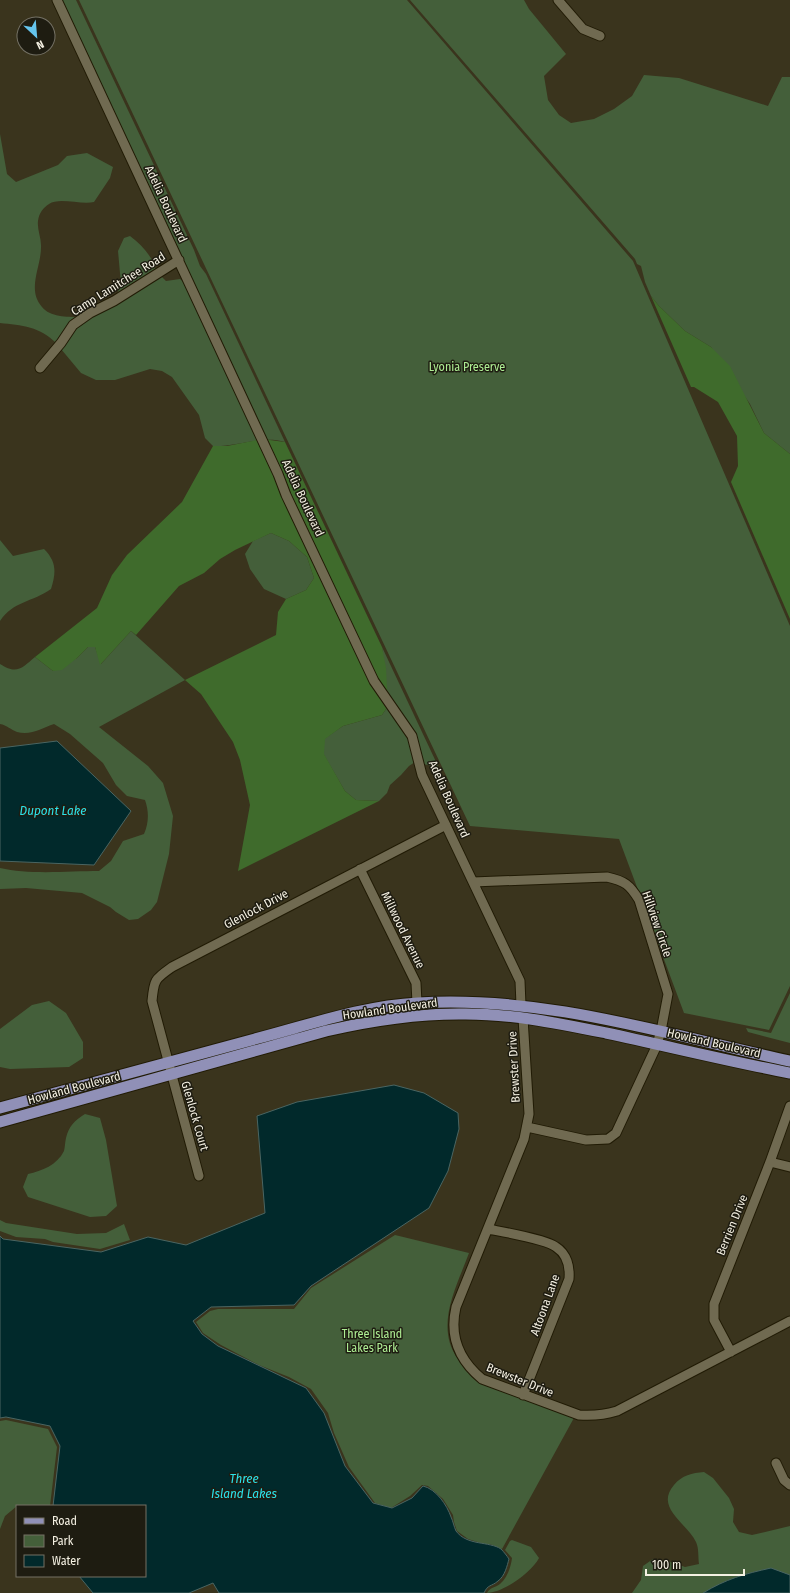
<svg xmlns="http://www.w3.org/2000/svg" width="790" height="1593" font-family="'Fira Sans Condensed',sans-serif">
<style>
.green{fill:#445f3a}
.forest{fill:#3f6b2c}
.water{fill:#01292b;stroke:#4a6562}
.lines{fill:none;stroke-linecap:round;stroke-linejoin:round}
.minor-casing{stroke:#211b05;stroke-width:11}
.major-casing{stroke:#211b05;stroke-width:13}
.minor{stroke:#706a51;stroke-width:9}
.major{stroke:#9090b7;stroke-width:11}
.labels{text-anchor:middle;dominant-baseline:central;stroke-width:3;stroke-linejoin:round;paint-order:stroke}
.street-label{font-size:12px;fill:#f5f1e3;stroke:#1e1c11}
.park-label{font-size:12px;fill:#aeee94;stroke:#1e1c11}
.water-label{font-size:13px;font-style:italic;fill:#2be3ea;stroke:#1e1c11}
</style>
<rect width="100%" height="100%" fill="#3a341d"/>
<path class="green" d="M60,0H76L194,250L200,266L206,274L285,442C261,435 238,447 213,446L205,438L199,415L172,377L162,371L150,369L115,380H96L81,373L61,349L76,328L92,316L161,276L166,281L180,279L187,285L184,262Z
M79,0H407L633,261L790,626V986L769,1030L684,1013L619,839L470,826Z
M410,0H524L529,9L566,54L544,76L548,100L559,115L571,123L594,119L614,109L632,96L644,75L679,78L768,106L782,77H790V454L764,433L750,404L711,347L685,331L659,306L651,296L645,282L641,266L637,264L635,259Z
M0,134L7,174L16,182L58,165L67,156L87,153L113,167L110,178L94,202C81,205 59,197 49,204C43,208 39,213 38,221C37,229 41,237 41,245C42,266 26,289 42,307C50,317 67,317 79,317L56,343C41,327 21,325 0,323Z
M130,236C142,245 152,256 156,270L117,294L121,284L118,251L124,238Z
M271,533L289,541L307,557L314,578L306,590L286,599L264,589L250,569L245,554L253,541Z
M0,540L13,556L44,549C57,562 56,573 51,589C33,602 13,601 0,621Z
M131,631L185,680L99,727L148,766L163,783L173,816L169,854L157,902L151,910L138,919L129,920L116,912L110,907L82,893L26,888L0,889V868C29,875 69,871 99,871L111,861L123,841L144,834C149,823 149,811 145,800L127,796L116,785L103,763L70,734L54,724C42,728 31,736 17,732C11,730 7,725 0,724V664C17,675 22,668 35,657L53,671L77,658L88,647H95L101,664Z
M382,647L438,766L436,767L415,762L409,766L401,775L390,785L387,793L379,801L356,800L345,791L324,755V739L343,726L382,715L388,706Z
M790,993V1043L748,1032L746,1028L771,1033Z
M49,1001L66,1013L83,1042V1058L69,1067L10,1069L0,1067V1029L32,1005Z
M85,1114L100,1118L106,1140L117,1206L106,1216L90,1217L28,1197L23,1187L28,1174C42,1171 57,1165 64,1151C65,1147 65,1142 66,1138C69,1126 74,1121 85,1114Z
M0,1220L6,1223L77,1234L106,1233L124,1224L130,1240L100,1249L53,1242L45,1239L16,1237L0,1231Z
M395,1235L469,1253C457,1286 434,1326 458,1359C461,1363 466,1367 469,1371L575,1416L502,1549L490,1544H484L468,1539L457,1531L454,1522L453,1515L443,1499L428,1486L422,1485L410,1496L391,1508L375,1503L349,1467L334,1433L328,1413L311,1389L289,1377L259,1365L221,1345L203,1333L196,1322L210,1311L218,1309H294L311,1288Z
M6,1420L48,1429L57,1447L50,1506H17L5,1516L0,1529V1421Z
M704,1472L713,1478L729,1498L734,1509L733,1522L739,1532L752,1535L790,1526V1593H632L641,1580L643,1566L653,1559L668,1561L685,1567L699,1564C698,1557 699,1548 696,1542C688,1524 654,1508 674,1485C682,1475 692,1473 704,1472Z
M512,1540L531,1547L539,1558C532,1572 503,1593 487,1593C490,1587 495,1588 500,1584C507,1578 511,1567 512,1558L505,1550L510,1541Z"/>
<path class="forest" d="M651,296L659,306L685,331L711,347L730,366L764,433L790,454V619L731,482L738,466L737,436L718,402L694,387H691Z
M262,439L285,442L382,647L386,668L388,706L382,715L343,726L325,739L324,754L345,791L356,800L379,801L238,871L250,805L240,760L233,742L201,694L185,680L276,635L278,612L286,599L306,590L314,578L307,557L289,541L271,533L235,550L220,559L204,573L179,586L136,635L131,631L100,665L95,647H88L77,658L62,670L53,671L35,657L97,608L112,575L127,555L182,502L213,446H227Z"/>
<path class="water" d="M57,741L131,811L94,865L0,861V748Z
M394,1085L424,1093L458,1113L459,1129L448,1171L429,1208L311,1286L294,1305L211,1307L193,1321L202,1334L218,1346L306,1388L324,1413L345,1466L373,1503L392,1508L412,1498L423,1486C436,1489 447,1505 451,1517C453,1521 454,1527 456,1531C467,1546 489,1541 501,1549C504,1552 507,1556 509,1559C507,1566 505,1576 498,1581C491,1587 488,1584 484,1593H219L213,1583L189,1593H93L79,1576H145V1506H53L60,1446L50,1426L6,1417L0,1418V1236L3,1239L101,1252L148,1237L186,1245L265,1213L257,1116L297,1102Z
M771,1568L790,1575V1593H703C726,1579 744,1574 771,1568Z"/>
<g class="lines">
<defs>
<path id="minor" d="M57,0L278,474L286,495L374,681L412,736L422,775L520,981L521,1005
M558,0L583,29L600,36
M40,368L61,343L73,325L90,313L114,301L179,260
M360,869L416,983L417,1003
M473,882L607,877C625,881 630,885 639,900L668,994L661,1031L656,1047L616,1133L608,1139L586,1140L527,1127
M523,1018L529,1114L524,1139L456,1307C449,1337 459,1360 482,1379L579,1415C593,1416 604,1415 617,1411L790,1321
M770,1162L790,1167
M199,1176L152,1001C154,979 155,979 172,967L446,825
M488,1229C503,1232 546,1239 556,1247C567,1254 570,1267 569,1279L523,1395
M731,1352L714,1320V1304L770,1162L790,1106
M776,1463L784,1480L790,1485"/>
<path id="major" d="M0,1108C85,1085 170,1062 255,1039C309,1025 362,1006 418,1003C544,995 668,1035 790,1061
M0,1122L326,1031C369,1021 414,1014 459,1014C509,1013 557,1023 606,1033C667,1046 728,1061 790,1073"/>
</defs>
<use href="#minor" class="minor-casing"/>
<use href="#major" class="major-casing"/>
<use href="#minor" class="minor"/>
<use href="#major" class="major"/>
</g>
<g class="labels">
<g class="street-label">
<text transform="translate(166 204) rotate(65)">Adelia Boulevard</text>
<text transform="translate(118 284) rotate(-32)">Camp Lamitchee Road</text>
<text transform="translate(303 498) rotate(65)">Adelia Boulevard</text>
<text transform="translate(449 799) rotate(66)">Adelia Boulevard</text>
<text transform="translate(256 909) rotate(-28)">Glenlock Drive</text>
<text transform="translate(657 924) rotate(71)">Hillview Circle</text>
<text transform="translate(403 930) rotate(64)">Millwood Avenue</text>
<text transform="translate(390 1009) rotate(-8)">Howland Boulevard</text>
<text transform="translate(714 1043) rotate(13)">Howland Boulevard</text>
<text transform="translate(514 1067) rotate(-93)">Brewster Drive</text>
<text transform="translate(74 1088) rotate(-15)">Howland Boulevard</text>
<text transform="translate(195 1116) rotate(74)">Glenlock Court</text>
<text transform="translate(732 1225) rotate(-68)">Berrien Drive</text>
<text transform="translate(545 1305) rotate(-70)">Altoona Lane</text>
<text transform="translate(520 1380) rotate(22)">Brewster Drive</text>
</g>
<g class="park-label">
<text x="467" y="367">Lyonia Preserve</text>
<text x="372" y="1334">Three Island<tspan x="372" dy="14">Lakes Park</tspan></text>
</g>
<g class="water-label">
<text x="53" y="810">Dupont Lake</text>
<text x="244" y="1478">Three<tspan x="244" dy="15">Island Lakes</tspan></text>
</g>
</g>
<rect x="16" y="1505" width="130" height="72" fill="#1e1c11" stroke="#747165"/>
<rect x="24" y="1518" width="20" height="6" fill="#9090b7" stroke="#747165"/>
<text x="52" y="1525" font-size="12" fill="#f5f1e3">Road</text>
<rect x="24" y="1535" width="20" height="12" fill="#445f3a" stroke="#747165"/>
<text x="52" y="1545" font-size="12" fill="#f5f1e3">Park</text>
<rect x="24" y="1555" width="20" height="12" fill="#01292b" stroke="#747165"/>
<text x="52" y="1565" font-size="12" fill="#f5f1e3">Water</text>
<g transform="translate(36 36) rotate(154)"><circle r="19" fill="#1e1c11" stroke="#747165"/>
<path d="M0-3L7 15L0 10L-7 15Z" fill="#65c5ee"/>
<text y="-6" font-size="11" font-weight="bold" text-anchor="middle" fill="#f5f1e3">N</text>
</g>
<path d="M646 1569v6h98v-6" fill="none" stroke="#f5f1e3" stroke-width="2"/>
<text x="652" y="1569" font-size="12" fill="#f5f1e3" stroke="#1e1c11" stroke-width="3" paint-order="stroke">100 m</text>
</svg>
